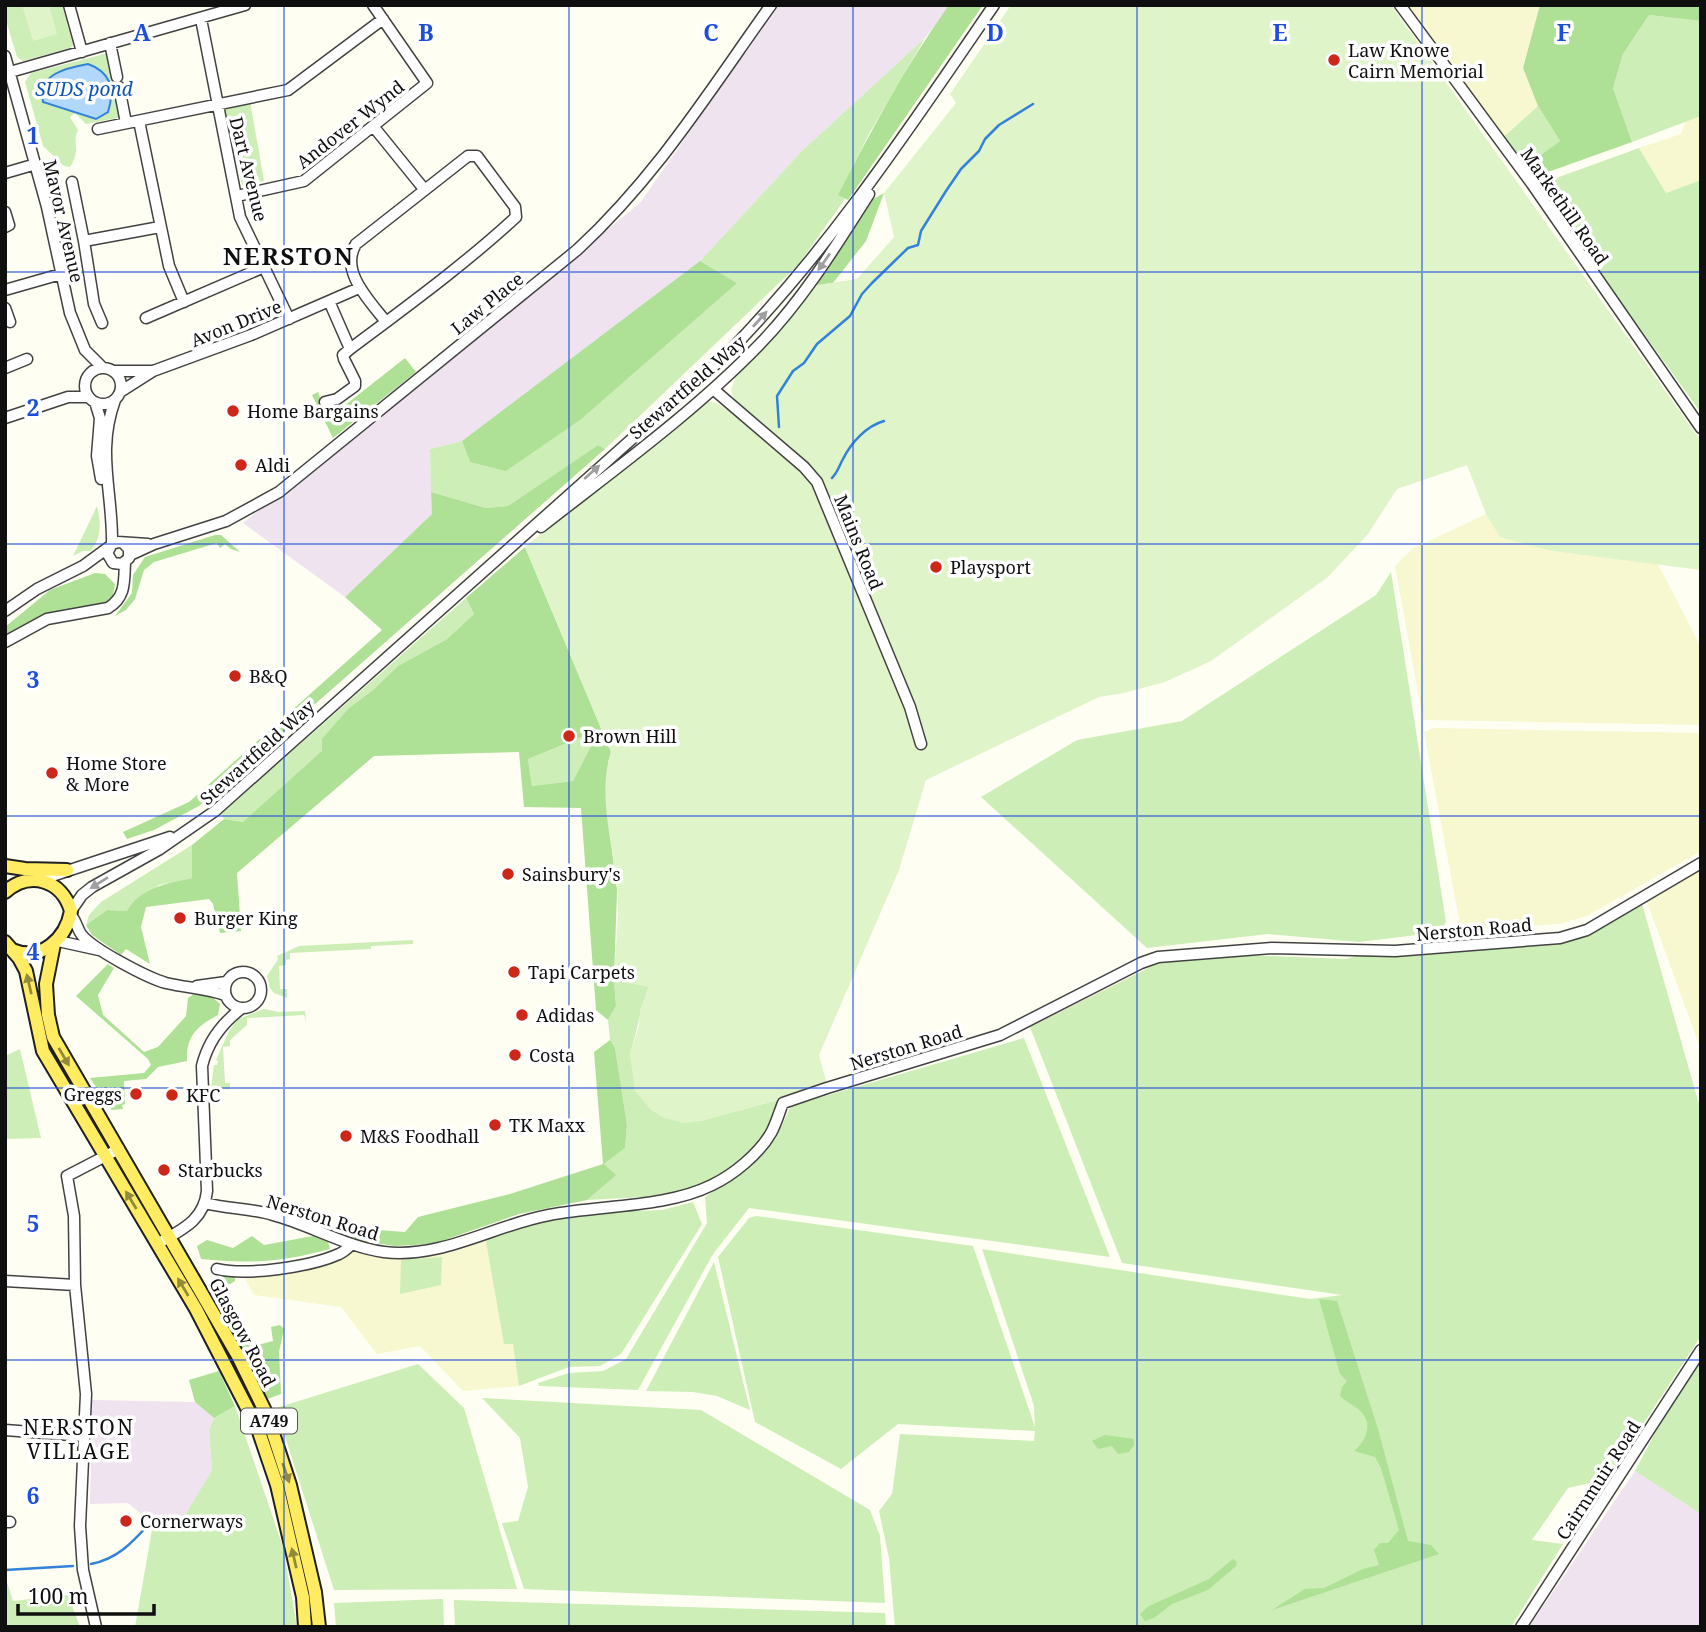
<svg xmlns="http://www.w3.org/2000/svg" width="1706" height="1632" font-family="'Noto Serif',serif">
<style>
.industrial{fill:#eee3ee}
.farmland{fill:#f7f8cf}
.green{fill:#cdeeb7}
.forest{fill:#aee095;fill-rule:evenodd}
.pitch{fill:#e0f4ca}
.water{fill:#b1d7fb;stroke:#3282d9;stroke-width:2}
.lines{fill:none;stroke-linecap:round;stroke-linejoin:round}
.stream{stroke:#3282d9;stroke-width:2.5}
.minor-casing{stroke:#424242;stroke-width:13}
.major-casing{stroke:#202020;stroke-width:16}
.minor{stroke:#fff;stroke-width:10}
.major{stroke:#ffec62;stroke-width:12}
.oneway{fill:#9f9f9f}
.oneway2{fill:#93893d}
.grid{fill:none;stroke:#1d4ed8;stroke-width:2;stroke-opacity:0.55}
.poi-dot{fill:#cd271a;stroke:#fff;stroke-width:2.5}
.labels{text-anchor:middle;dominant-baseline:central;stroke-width:7;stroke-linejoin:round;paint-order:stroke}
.shield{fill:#fff;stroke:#575757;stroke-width:2}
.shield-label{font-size:16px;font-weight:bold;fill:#0f0f0f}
.poi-label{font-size:18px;fill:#0f0f0f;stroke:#fff;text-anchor:start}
.street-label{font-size:18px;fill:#0f0f0f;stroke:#fff}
.water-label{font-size:19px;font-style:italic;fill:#0c54ae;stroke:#fff}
.quarter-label{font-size:21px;letter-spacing:2px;fill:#0f0f0f;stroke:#fff}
.district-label{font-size:24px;font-weight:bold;letter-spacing:2px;fill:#0f0f0f;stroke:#fff}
.grid-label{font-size:23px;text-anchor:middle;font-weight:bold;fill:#1d4ed8;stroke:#fff;stroke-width:7;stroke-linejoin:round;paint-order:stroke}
</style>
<rect width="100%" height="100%" fill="#fffef2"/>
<path class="industrial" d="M778,5H950L925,38L803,150L700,261L462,441L430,449L432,514L345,597L243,523L640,203Z
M92,1400L195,1402L214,1418L209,1430L212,1470L179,1525L153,1524L128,1503L90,1504Z
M1635,1471L1701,1514V1627H1529Z"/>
<path class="farmland" d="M1406,5H1540L1523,68L1538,106L1501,138Z
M1701,116V180L1666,193L1639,148L1681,134L1686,121Z
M1486,514L1552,551L1658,564L1701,647V725L1423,720L1395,566L1412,549Z
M1433,728L1701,733V851L1587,916L1559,924L1461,930L1424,732Z
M1701,870V1050L1647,902Z
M485,1236L505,1344H513L519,1386L463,1391L420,1346L377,1354L341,1307L254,1295L243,1275L353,1249L384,1253Z"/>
<path class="green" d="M5,5H62L73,45L70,48L23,61L17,57L5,17Z
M1649,15L1701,21V116L1632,142L1613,88L1623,54Z
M925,38L870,132L839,194L845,199L798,265L605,449L598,445L508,506L486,508L431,492L430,449L462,441L470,462L737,283L700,261L803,150Z
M108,53L122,117L86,124L75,113L70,117L78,130C71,145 82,148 70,167L64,166L43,146L25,82L31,73Z
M250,101L264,181L260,182L258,176L248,178V185H242L223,107Z
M1538,106L1560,141L1524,167L1502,138Z
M1639,148L1666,193L1701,180V413L1537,185Z
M97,506C101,524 102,535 91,551H83L73,556Z
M1391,572L1446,922L1441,932L1359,942L1268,934L1147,948L981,797L1077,740L1182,721L1376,595Z
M466,598L474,614L447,639L398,666L373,690L349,708L323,751L243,822L224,819L221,814Z
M582,737L591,746L573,781L532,786L528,759Z
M192,845V878L159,885L127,911L107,910L86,925L89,915L101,902Z
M1642,904L1699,1104H1701V1336L1607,1479L1568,1488L1532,1540L1563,1544L1511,1627H895L889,1558L879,1511L892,1494L900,1434L1034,1441L1035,1431L898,1424L841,1469L755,1422L718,1257L749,1218L756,1216L973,1246L1035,1427L1034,1406L982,1249L1310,1299L1342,1295L1122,1263L1030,1027L1158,963L1241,955L1346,959L1356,956L1486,949L1562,942L1592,934Z
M413,940V944L371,946V949L290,953V959L286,960V965L279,966L280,989H287V998L274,993L270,988L267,976L278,959L277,956L299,946Z
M614,980L649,986C640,1009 637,1032 630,1055L700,1121L782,1099L758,1145L733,1168L711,1183L662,1196L587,1200L615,1175L604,1164L625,1148L627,1125L615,1048L610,1040L608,1020L616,1006Z
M264,1009L279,1012L305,1011L306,1022L304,1015L247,1018V1025L230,1040V1046L223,1047L225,1083H230V1089L211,1090L214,1065H217L218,1061L216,1060L229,1031L238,1019Z
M1024,1038L1110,1257L749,1208L713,1254L638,1390L539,1386L538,1383L569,1373L603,1371L626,1359L707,1223L705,1197L745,1169L776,1138L791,1106Z
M20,1049L41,1138L5,1139V1056Z
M693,1202L702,1224L621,1354L600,1366L569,1367L519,1386L513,1344H504L485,1236L548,1219L585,1213L662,1210Z
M442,1257L441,1285L400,1294L401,1260Z
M714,1262L750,1410L717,1396L693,1392L646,1391Z
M1701,1361V1514L1635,1471L1663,1418Z
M418,1364L464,1408L517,1589L334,1590L276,1408Z
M482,1398L701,1410L870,1510L880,1536L885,1603L524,1589L502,1523L518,1521L528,1487L520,1438Z
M235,1406L283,1547L297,1627H135L153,1524L179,1525L212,1470L209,1430L214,1418Z
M5,1576L13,1601L68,1595L80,1627H5Z
M443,1599L444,1627H336L334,1603Z
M454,1600L885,1613L886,1627H455Z"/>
<path class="forest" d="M949,5H983L848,200L838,195C872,129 906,65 949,5Z
M1540,5H1701V21L1649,15L1623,54L1613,88L1632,142L1534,177L1524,167L1560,141L1538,106L1523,68Z
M884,193L866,241L833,283L811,286L868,202Z
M700,261L737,283L580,420L506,471L470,462L462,441Z
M405,358L416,372L333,438L312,395L318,392L324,408L327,407L330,414L344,406Z
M598,445L605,449L199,806L154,830L127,839L123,832L189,802L382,630L345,597L432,514L431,492L486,508L508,506Z
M215,535H221L240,552L231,549L225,544L220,548L217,543L154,562L144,570L135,599L126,610L115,616L132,593L133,575L145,557Z
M525,547L611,752L608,763L606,804L617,890L614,980L616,1006L608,1020L596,1010L581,808L524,807L519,752L374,756L237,873L241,931L220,933L213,904L209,899L146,907L141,927L150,964L126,949L121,955L92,935L86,925L107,910L127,911C140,888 168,883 192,878V845L224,819L243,822L322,751V739L349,708L373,690L398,666L447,639L474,614L466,598ZM582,737L591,746L573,781L532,786L528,759Z
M95,573L105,574L115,584L113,595L106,603L58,612L5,635V627L50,590Z
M108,964L114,968L98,995L103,1015L144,1052L158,1047L186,1016L188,998L194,994L211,996L220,1004L218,1015C197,1026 186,1036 187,1061L158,1067L146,1079L124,1081L125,1104L122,1105L123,1109L111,1110L90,1078L144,1073L151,1065L148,1059L76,996Z
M610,1040L615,1048L627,1125L625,1148L604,1164L616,1175L587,1200L519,1214L433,1244L394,1246L352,1239L364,1229L405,1232L418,1217L510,1194L603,1164L594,1052Z
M252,1236L264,1245L313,1236L328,1242L330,1249C282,1262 250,1264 201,1259L197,1246L207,1240L233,1248Z
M221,1273L235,1277V1281L222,1289L254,1346L273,1341L271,1327L280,1325L284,1329L279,1352L281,1394L267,1399L210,1281Z
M1319,1299L1337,1301L1378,1429L1408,1541L1431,1545L1439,1554L1272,1610L1305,1589L1324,1588L1363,1569L1379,1565L1374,1550L1380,1543H1388L1399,1530L1381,1468L1375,1457L1354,1451C1364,1443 1373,1427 1363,1414C1358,1407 1346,1402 1340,1396L1342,1387L1347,1381L1340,1374Z
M219,1371L235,1406L214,1418L195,1402L189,1380Z
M1105,1435L1134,1439V1445L1129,1452L1118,1454L1112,1446L1098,1449L1092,1441Z
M1233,1559L1237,1562L1236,1566L1208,1590L1172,1604L1154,1618L1145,1621L1140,1614L1149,1606L1209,1579Z"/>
<path class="pitch" d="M22,5H49L57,34L33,41Z
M1011,5H1391L1701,441V570L1552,551L1500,537L1486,514L1467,465L1397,489L1368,534L1328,577L1211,661L1165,682L1124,693L1099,697L926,780L899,870L819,1055L827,1084L782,1099L700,1121L684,1123L664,1118L651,1110L635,1091L630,1055L639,1025L640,1010L649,987L614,980C615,949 620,917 617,887C613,843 597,795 611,752L525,547L701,404C712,400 717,402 727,410L735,403L731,390L736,375L764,347L811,286L857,279L894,237L884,193L956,103L950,94Z"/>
<path class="water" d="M88,64C111,72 115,90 108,112L96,119L43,102C37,74 66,68 88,64Z"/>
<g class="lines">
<path class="stream" d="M779,427L777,396L793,371L804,363L817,344L850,316L862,294L872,283L908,248L918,245L921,231L946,191L961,169L979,151L985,139L999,125L1033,104
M832,478C838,472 839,466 843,459C851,443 866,426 884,421
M91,1564C117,1559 132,1543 149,1524
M5,1570L73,1566"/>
<defs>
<path id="minor" d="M69,5L82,52
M1400,5L1532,184L1701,428
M201,19L240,217L289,319
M110,43L117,77
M5,56L47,207L70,313L85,350L102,367
M10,72L245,5
M119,87L126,123
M139,121L169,266L184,302
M373,126L424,189
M98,129L288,90L383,19
M5,173L36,164
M72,182L84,241L94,304L102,323
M237,196L304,181L427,83L373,5
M5,212L9,225L5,227
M84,241L160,227
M5,290L61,274
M5,308L10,322
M146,318L264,267
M350,349C406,307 464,265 516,217L515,207L477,156H468L356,244C339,271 370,301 386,322
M85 386a18 18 0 1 1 36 0a18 18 0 1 1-36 0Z
M5,368L27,359
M114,371H152
M713,389L804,467L817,482L910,707L921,744
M120,392L153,371L251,335L359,288
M95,402L100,418L97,456L101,479
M325,402L337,399L355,386V381L344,359L343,355L350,349L329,301
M5,418L68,397H89
M541,527C615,469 693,413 759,345C802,301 836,246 869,194
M112,544C113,492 96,452 115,400
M124,544L129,549V558L122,564L113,563L107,553L112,544L118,542L148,544
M130,555L154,544L226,521L279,492L577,250C657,176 708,93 771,5
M5,611L37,589L83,566L109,547
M5,642L47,619L108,608C126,597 124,582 125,562
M40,880L170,837
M71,911L82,895L92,887L160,849L215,811L726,355C829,250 911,126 994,5
M71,915C76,921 77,928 81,934C92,949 148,978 166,983C187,988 204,988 225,995
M58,941L99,950
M225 990a18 18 0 1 1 36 0a18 18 0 1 1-36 0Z
M197,986L226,982
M205,1203C227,1209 251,1208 273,1215C310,1225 347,1247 384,1252C442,1259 494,1225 549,1215C599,1205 666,1208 712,1185C733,1175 759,1154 771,1133C776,1124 779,1113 783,1103L827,1088L1000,1035L1141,963L1158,957L1272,948L1395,951L1560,938L1587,930L1701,863
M157,1244C181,1230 204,1221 207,1191L202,1066C208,1041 222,1023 242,1008
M217,1269C247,1276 310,1267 339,1254C344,1252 348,1248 352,1244
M5,1281L75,1285
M5,1430L84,1436
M5,1522H10
M96,1627L83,1570L80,1526L86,1394L75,1285L74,1216L67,1176L119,1149
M1521,1627L1701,1350"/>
<path id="major" d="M5,866L25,869L67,870
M5,892C30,870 62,880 71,911C66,939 41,962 12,950
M5,942L19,958L26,971L43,1051L196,1309L258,1429L277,1485L303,1597L305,1627
M54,944L46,984L48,1015L53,1037L238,1356L267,1415L290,1485L315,1592L319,1627"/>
</defs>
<use href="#minor" class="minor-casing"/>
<use href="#major" class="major-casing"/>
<use href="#minor" class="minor"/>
<use href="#major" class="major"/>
</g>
<defs><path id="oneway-solid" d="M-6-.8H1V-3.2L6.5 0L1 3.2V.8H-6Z" transform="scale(1.75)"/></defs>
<g class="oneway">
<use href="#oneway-solid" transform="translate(824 262) rotate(125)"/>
<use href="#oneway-solid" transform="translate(760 319) rotate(-48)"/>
<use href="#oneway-solid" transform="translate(592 472) rotate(-42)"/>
<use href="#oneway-solid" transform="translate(99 883) rotate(148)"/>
</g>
<g class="oneway2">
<use href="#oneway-solid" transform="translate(29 984) rotate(-103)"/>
<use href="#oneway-solid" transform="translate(64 1057) rotate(60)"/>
<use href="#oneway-solid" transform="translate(131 1200) rotate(-121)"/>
<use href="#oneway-solid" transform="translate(183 1287) rotate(-121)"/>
<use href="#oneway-solid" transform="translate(286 1473) rotate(71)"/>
<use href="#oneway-solid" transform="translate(294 1558) rotate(-103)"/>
</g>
<path class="grid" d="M284,5V1627M569,5V1627M853,5V1627M1137,5V1627M1422,5V1627M5,272H1701M5,544H1701M5,816H1701M5,1088H1701M5,1360H1701"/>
<g class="poi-dot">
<circle cx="1334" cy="60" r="7"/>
<circle cx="233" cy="411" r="7"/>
<circle cx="241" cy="465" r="7"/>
<circle cx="936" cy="567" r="7"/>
<circle cx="235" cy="676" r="7"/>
<circle cx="569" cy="736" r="7"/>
<circle cx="52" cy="773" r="7"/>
<circle cx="508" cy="874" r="7"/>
<circle cx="180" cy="918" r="7"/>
<circle cx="514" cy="972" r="7"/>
<circle cx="522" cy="1015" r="7"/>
<circle cx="515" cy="1055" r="7"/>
<circle cx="136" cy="1094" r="7"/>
<circle cx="172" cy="1095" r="7"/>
<circle cx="495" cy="1125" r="7"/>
<circle cx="346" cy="1136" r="7"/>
<circle cx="164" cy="1170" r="7"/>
<circle cx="126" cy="1521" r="7"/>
</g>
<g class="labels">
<rect class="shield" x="241" y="1408.5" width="56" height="25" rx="5"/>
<g class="shield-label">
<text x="269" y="1421">A749</text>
</g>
<g class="poi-label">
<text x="1348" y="50">Law Knowe<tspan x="1348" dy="21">Cairn Memorial</tspan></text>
<text x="247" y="411">Home Bargains</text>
<text x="255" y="465">Aldi</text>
<text x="950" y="567">Playsport</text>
<text x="249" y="676">B&amp;Q</text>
<text x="583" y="736">Brown Hill</text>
<text x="66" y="763">Home Store<tspan x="66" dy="21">&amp; More</tspan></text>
<text x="522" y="874">Sainsbury's</text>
<text x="194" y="918">Burger King</text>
<text x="528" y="972">Tapi Carpets</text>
<text x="536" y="1015">Adidas</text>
<text x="529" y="1055">Costa</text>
<text x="122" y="1094" text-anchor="end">Greggs</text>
<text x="186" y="1095">KFC</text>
<text x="509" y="1125">TK Maxx</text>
<text x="360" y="1136">M&amp;S Foodhall</text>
<text x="178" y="1170">Starbucks</text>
<text x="140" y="1521">Cornerways</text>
</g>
<g class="street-label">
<text transform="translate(350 124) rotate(-38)">Andover Wynd</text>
<text transform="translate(249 169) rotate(76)">Dart Avenue</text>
<text transform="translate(1565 206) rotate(55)">Markethill Road</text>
<text transform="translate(64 221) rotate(77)">Mavor Avenue</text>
<text transform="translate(487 303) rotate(-39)">Law Place</text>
<text transform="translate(236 323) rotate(-22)">Avon Drive</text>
<text transform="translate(687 387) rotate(-41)">Stewartfield Way</text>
<text transform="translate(859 542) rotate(68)">Mains Road</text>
<text transform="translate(257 752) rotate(-42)">Stewartfield Way</text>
<text transform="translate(1474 929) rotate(-5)">Nerston Road</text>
<text transform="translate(906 1047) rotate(-17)">Nerston Road</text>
<text transform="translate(323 1217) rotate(17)">Nerston Road</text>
<text transform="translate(243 1332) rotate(62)">Glasgow Road</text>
<text transform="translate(1598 1480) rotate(-57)">Cairnmuir Road</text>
</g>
<g class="water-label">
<text x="84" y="89">SUDS pond</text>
</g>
<g class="quarter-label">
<text x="79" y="1427">NERSTON<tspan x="79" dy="24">VILLAGE</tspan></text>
</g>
<g class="district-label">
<text x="289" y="255">NERSTON</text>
</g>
</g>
<g class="grid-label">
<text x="142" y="41">A</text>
<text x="426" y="41">B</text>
<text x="711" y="41">C</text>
<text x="995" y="41">D</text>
<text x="1280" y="41">E</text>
<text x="1564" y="41">F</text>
<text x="33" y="144">1</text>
<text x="33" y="416">2</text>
<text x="33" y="688">3</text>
<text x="33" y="960">4</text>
<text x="33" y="1232">5</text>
<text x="33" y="1504">6</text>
</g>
<rect width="1706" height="1632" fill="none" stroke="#0f0f0f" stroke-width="14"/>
<path d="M18 1604v10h136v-10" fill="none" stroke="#0f0f0f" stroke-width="3.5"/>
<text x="28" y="1604" font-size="21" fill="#0f0f0f" stroke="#ffffff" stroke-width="5" paint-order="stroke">100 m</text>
</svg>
